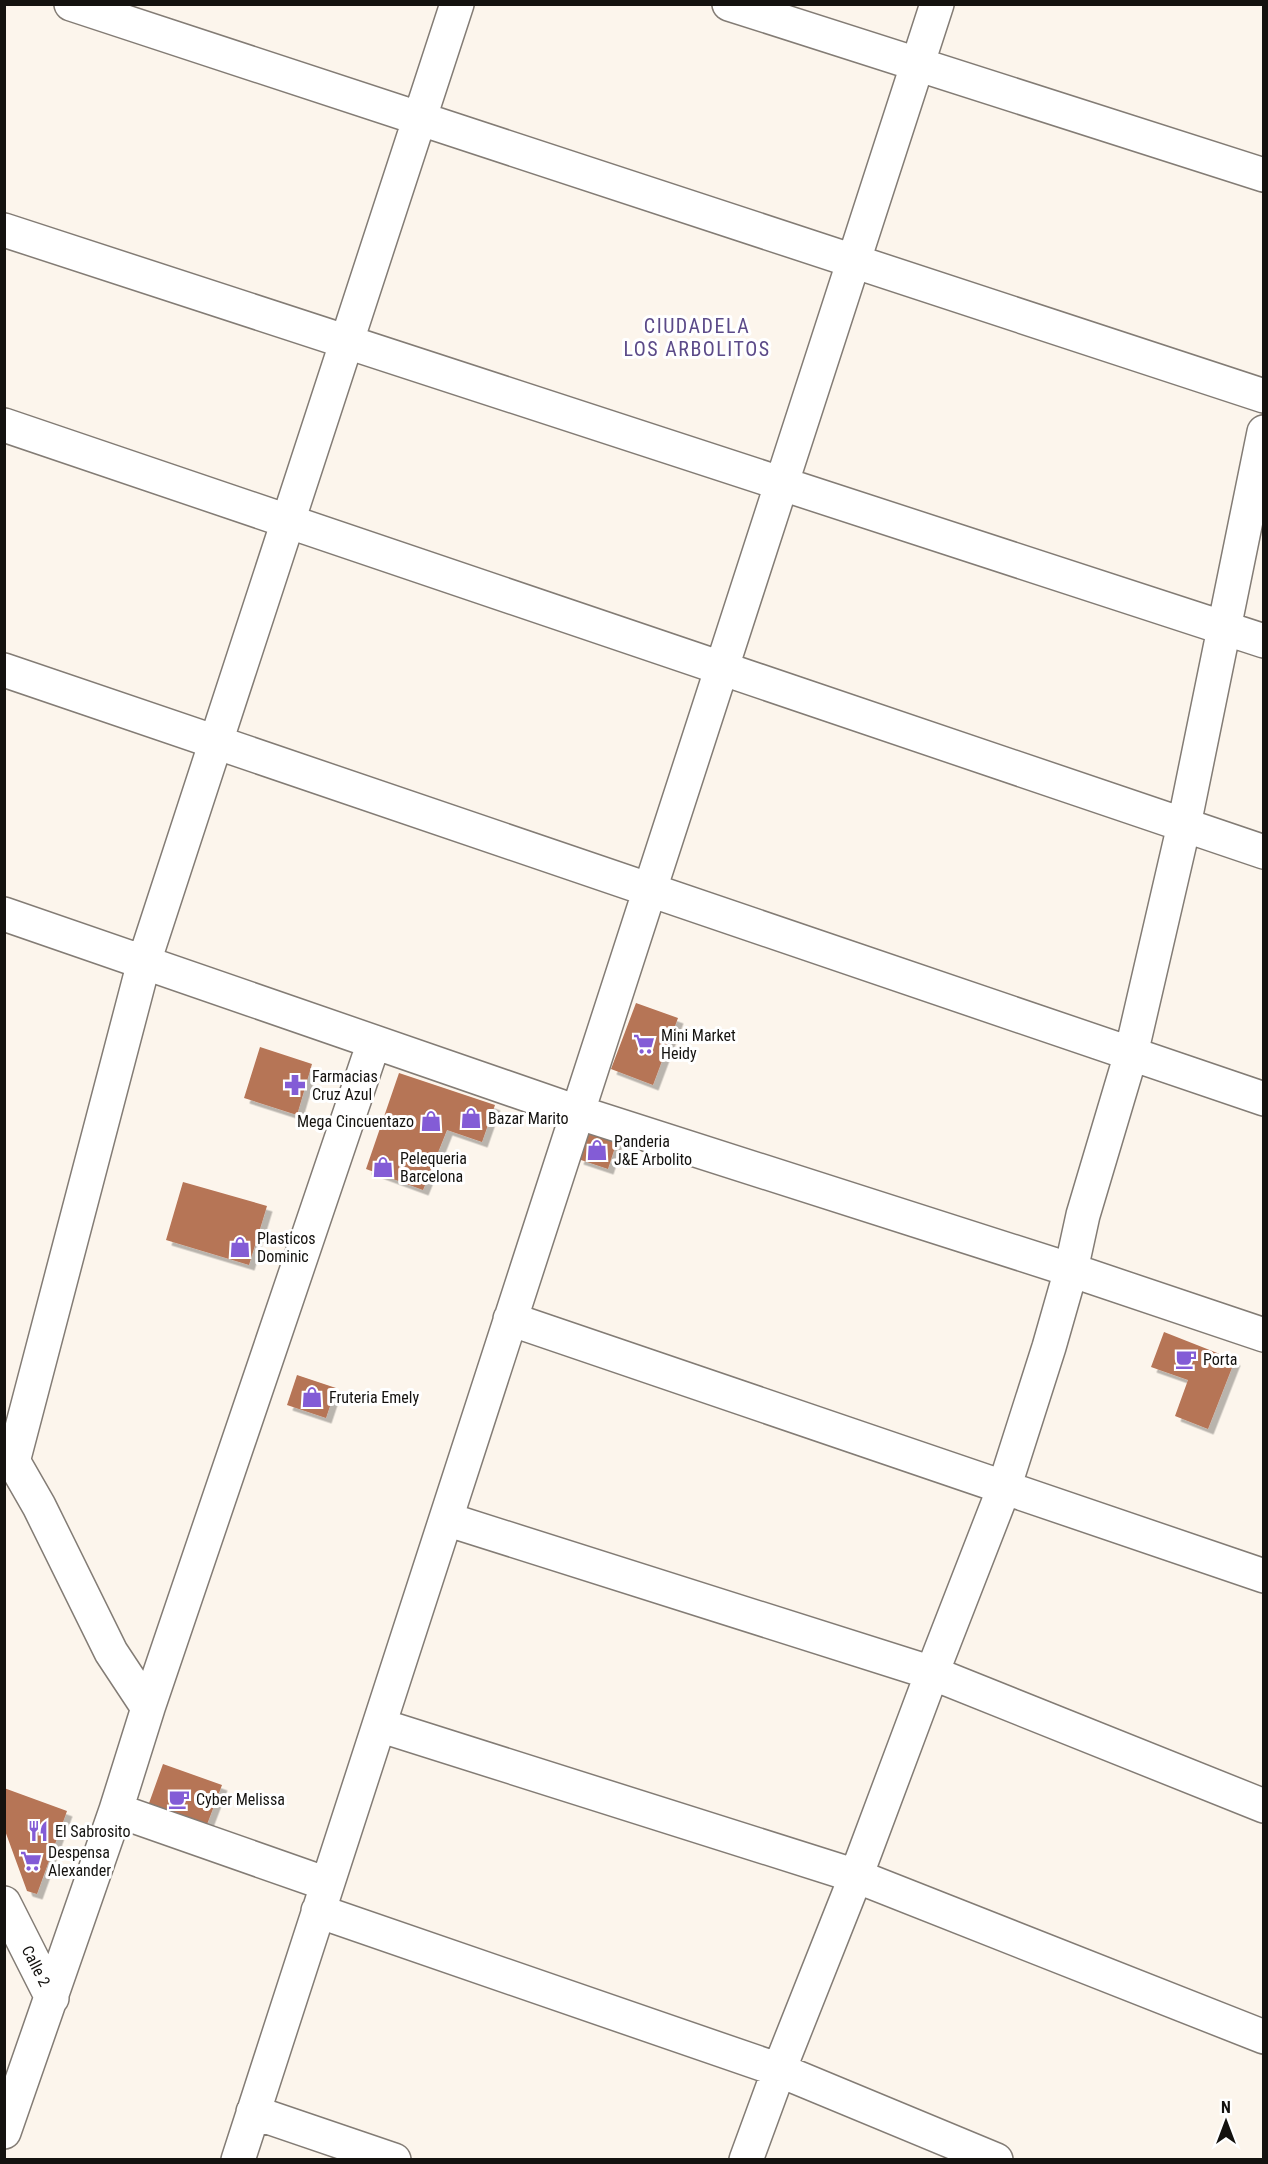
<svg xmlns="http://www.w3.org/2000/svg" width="1268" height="2164" font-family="'Roboto Condensed',sans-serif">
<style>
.building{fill:#b67456;filter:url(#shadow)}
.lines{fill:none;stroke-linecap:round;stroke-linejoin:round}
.minor-casing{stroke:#837c75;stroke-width:36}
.minor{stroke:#fff;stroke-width:33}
.labels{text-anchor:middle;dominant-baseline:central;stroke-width:6;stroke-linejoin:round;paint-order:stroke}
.poi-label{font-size:16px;fill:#14120f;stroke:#fff;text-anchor:start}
.street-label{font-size:16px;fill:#14120f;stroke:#fff}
.quarter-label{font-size:20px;letter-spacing:1.5px;fill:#5b4a88;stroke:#fff}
</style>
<defs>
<filter id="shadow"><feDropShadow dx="5.5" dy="5.5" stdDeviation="0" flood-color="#0004"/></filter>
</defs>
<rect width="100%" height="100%" fill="#fcf5ec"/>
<path class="building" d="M636,1003L678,1018L653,1085L611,1069Z
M260,1047L312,1064L297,1115L244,1098Z
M399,1073L495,1105L482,1142L447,1130L423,1190L366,1169Z
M588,1131L617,1141L608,1169L578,1159Z
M183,1182L267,1206L249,1265L166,1240Z
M1164,1332L1235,1360L1208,1429L1175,1416L1188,1380L1151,1367Z
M297,1375L336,1388L326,1418L287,1405Z
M163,1764L222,1785L206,1827L148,1806Z
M4,1788L67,1811L37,1894L27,1891L4,1828Z"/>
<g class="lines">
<defs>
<path id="minor" d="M71,4L1264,396
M729,4L1264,175
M4,230L1264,641
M4,425L1264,852
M4,670L1264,1099
M4,914L577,1112L1071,1270L1264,1335
M510,1319L1264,1576
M4,1445L39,1506L111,1652L148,1708
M14,1458L144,962L457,4
M446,1519L932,1673L1264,1806
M379,1725L856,1876L1264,2037
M116,1810L327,1884
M4,1903L52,1998
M318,1911L779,2070L996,2160
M253,2112L394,2160
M4,2132L116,1810L148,1708L374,1042
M238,2160L937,4
M746,2160L779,2070L856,1876L932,1673L1004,1488L1049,1347L1071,1270L1083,1215L1131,1054L1184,825L1264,432"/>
</defs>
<use href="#minor" class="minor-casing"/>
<use href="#minor" class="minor"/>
</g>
<defs>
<symbol id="supermarket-bare" viewBox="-9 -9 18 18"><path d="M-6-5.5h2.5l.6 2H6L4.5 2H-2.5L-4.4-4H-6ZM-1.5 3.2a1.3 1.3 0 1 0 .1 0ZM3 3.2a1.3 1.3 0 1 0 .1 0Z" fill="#835cd6" stroke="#fff" stroke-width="2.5" paint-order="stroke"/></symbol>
<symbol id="pharmacy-bare" viewBox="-9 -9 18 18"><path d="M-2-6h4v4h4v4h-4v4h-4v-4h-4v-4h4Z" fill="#835cd6" stroke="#fff" stroke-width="2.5" paint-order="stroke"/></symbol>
<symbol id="shop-bare" viewBox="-9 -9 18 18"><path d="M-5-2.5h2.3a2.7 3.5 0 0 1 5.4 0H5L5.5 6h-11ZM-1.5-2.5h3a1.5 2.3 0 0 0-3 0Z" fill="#835cd6" stroke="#fff" stroke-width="2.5" paint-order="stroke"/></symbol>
<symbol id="cafe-bare" viewBox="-9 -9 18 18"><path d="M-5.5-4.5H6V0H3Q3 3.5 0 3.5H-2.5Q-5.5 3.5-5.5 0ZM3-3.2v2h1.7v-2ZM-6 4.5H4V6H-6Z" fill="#835cd6" stroke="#fff" stroke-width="2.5" paint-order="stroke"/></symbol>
<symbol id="restaurant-bare" viewBox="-9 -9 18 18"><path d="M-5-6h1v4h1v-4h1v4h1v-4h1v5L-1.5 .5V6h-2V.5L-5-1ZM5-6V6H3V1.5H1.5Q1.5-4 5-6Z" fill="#835cd6" stroke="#fff" stroke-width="2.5" paint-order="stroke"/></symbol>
</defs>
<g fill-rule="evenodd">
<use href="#supermarket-bare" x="629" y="1029" width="30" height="30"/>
<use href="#pharmacy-bare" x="280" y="1070" width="30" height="30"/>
<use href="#shop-bare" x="456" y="1103" width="30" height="30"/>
<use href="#shop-bare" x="416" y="1106" width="30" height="30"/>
<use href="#shop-bare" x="582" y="1135" width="30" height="30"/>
<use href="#shop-bare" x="368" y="1152" width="30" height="30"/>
<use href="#shop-bare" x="225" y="1232" width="30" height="30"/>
<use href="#cafe-bare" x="1171" y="1344" width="30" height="30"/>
<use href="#shop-bare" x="297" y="1382" width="30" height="30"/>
<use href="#cafe-bare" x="164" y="1784" width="30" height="30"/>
<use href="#restaurant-bare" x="23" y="1816" width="30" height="30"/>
<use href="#supermarket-bare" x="16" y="1846" width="30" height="30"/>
</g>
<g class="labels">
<g class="poi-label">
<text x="661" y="1035">Mini Market<tspan x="661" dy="18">Heidy</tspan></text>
<text x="312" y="1076">Farmacias<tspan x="312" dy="18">Cruz Azul</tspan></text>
<text x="488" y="1118">Bazar Marito</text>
<text x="414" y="1121" text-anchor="end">Mega Cincuentazo</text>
<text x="614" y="1141">Panderia<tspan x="614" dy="18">J&amp;E Arbolito</tspan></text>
<text x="400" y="1158">Pelequeria<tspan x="400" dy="18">Barcelona</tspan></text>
<text x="257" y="1238">Plasticos<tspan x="257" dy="18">Dominic</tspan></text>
<text x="1203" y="1359">Porta</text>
<text x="329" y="1397">Fruteria Emely</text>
<text x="196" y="1799">Cyber Melissa</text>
<text x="55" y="1831">El Sabrosito</text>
<text x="48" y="1852">Despensa<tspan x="48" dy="18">Alexander</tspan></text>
</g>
<g class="street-label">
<text transform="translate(36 1966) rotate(63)">Calle 2</text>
</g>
<g class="quarter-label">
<text x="697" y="326">CIUDADELA<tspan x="697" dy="23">LOS ARBOLITOS</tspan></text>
</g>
</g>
<rect width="1268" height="2164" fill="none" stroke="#14120f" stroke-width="12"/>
<g transform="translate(1226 2122)" stroke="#ffffff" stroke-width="4.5" paint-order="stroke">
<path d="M0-4.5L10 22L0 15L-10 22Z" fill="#14120f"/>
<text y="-9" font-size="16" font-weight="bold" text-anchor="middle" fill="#14120f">N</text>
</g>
</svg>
